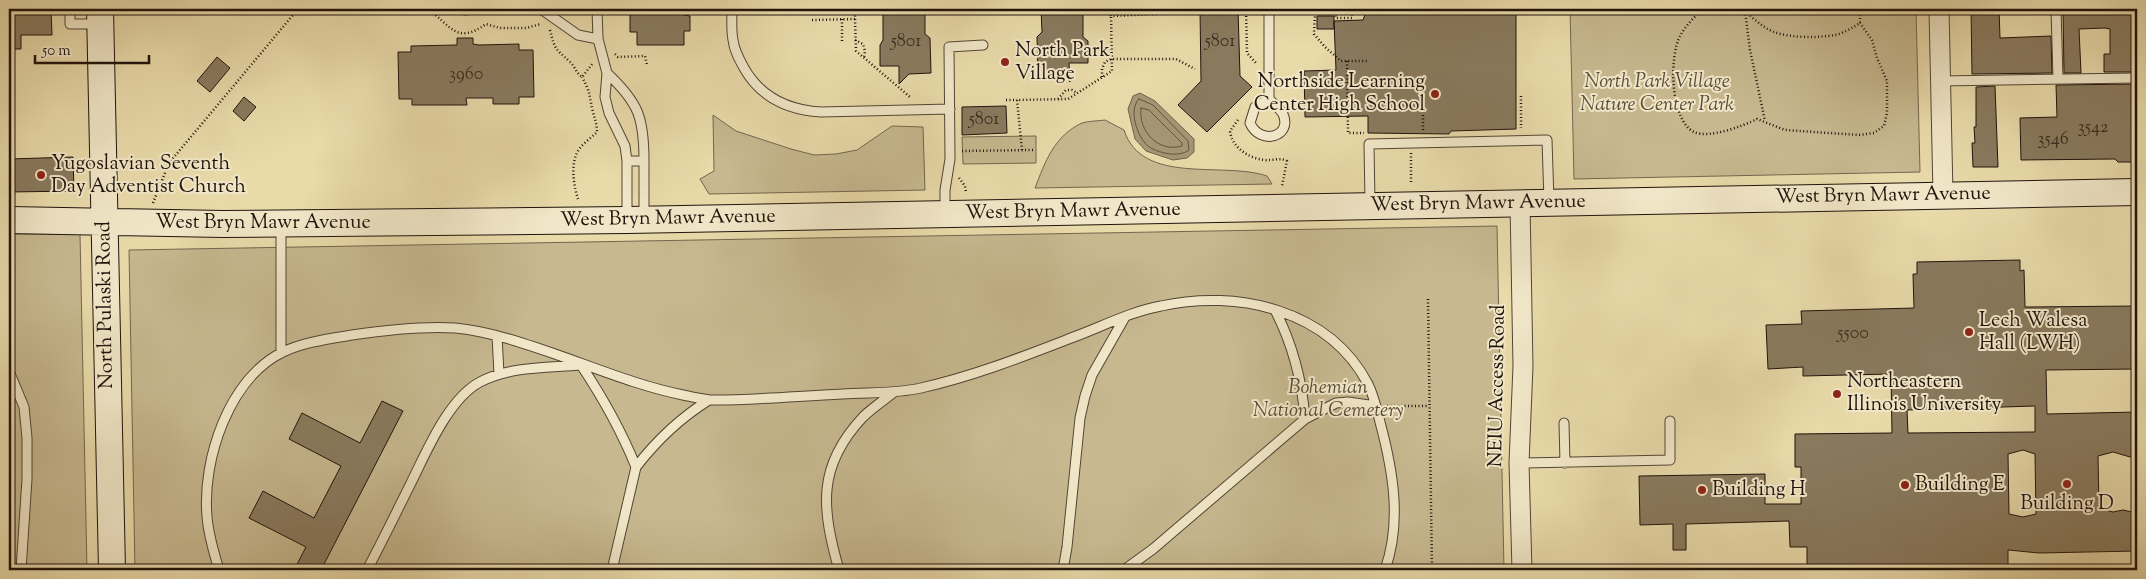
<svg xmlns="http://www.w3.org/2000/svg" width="2146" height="579" font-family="'Sorts Mill Goudy',serif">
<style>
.green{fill:#c7b88f;stroke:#74664e}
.water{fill:#a59674;stroke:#70624a}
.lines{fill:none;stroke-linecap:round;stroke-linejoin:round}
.shore{stroke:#625440;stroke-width:1}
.building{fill:#897a5e;stroke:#20130c;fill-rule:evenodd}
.lane-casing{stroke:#524534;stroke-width:11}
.street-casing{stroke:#524534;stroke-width:21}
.secondary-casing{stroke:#20130c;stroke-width:28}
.path{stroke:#20130c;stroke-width:2.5;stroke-dasharray:1 2.5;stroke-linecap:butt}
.lane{stroke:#f1e7c8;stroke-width:9}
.street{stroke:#f1e7c8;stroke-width:19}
.secondary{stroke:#f1e7c8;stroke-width:26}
.poi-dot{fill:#8f2418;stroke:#f1e7c8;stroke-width:2}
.labels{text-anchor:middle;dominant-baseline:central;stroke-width:4;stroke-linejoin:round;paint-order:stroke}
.number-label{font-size:18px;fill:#3a2d20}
.poi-label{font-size:20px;fill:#20130c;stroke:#f1e7c8;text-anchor:start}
.park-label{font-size:20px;font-style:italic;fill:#5a4d3a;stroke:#f1e7c8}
.street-label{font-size:20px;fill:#20130c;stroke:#f1e7c8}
</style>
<rect width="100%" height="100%" fill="#e9daaa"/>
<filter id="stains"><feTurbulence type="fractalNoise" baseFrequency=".004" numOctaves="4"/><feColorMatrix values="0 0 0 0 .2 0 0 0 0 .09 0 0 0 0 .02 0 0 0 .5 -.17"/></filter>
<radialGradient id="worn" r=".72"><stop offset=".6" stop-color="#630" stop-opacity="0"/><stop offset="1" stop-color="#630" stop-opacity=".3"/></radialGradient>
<path class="green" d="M1570,9H1916L1920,172L1574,179Z
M713,115L736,131L791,149L814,155L836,154L857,150L892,126L923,127L925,190L709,194L700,179L714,171Z
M1105,120L1124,130C1142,186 1223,161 1267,176L1272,184L1035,188C1045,162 1054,136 1082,123C1088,121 1098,121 1105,120Z
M1036,136V163L963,164L962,137Z
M1497,226L1504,570H135L129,250Z
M9,234H80L87,570H9Z"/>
<path class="water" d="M1140,93L1155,101L1194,139V152L1187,158L1173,160L1146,151L1135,139L1128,109L1133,96Z"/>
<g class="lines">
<path class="shore" d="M1139,99L1153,105L1188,141L1189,150C1179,158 1157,153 1148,146C1137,137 1128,109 1139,99Z
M1141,108L1149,110L1182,143V146C1158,153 1138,131 1141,108Z"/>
</g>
<path class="building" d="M9,9H51L52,35H21V49H9Z
M630,9H684V15L690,16V31H684V45H637V32H630Z
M883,9H925V34L930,38L931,73L909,74L899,84V66H880V45L883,40Z
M1041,9H1083V37L1088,41V63H1069L1070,82L1060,71L1038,72L1037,37L1042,32Z
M1200,9H1238L1240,76L1252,87L1207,132L1178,105L1201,81Z
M1367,9H1516V129L1451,131L1449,134L1368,133V116L1305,117L1304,71L1336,70L1334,21L1363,20Z
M1971,9H1999L2000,38L2051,36L2052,73L1972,74Z
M2063,9H2119L2122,11H2133V34H2137V72H2104V54H2110V29L2105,28L2079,29L2081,73H2064Z
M1317,16H1334V29H1317Z
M457,38H473V44L479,45L519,44V50H533L534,97H519V104H493V98H466L467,105H412V99H399L398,52H411V46L457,45Z
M217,57L230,68L210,92L197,81Z
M2137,84V162H2118L2115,159L2021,160L2020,118L2057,117L2056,85Z
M1995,86L1998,167H1973L1972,143H1975L1974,127H1976V87Z
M244,97L256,107L244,121L233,111Z
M1006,106L1007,133L962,135V107Z
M73,157L74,191L9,192V159Z
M2020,260V271L2024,270L2025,307L2137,306V369L2046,370L2047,414L2137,412V456L2130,457L2113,452L2098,456L2099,508L2113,512L2123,510L2137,513V551L2039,553L2008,550V570H1807V547H1790L1789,521L1686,524V550H1673V524L1640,525L1639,476L1765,474V504H1801V467H1795V434L1892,433L1891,374L1803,376V367L1768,369L1766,325L1802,324L1801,311L1914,308L1913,274H1917V262ZM2035,406V432L1908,433L1907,410ZM2023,450L2035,454L2036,514L2023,517L2009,514L2008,454Z
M382,401L403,411L321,570H294L306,547L249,518L263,491L314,518L341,466L289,439L302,413L360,443Z"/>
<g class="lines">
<defs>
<path id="lane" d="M70,9V24H99
M541,9L578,35L598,39
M597,9L598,39L607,73L605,97L609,113L625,146L627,161
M732,9C732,19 731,30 733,40C734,50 739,59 744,68C761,98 788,110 821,112L950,109
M2056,9L2058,79
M465,10L472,9
M607,73C639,103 644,118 644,161
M1940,81L2137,78
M1269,99L1255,107L1250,123C1260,146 1293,137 1283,114C1280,109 1274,104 1269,99V9
M1370,203L1369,144L1547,140L1549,201
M945,212V190L950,159L949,47L983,45
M627,217V161H644V217
M281,225V352
M1275,310C1293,345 1302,379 1305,419
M497,336L499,374
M9,371L24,407L27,438V479L21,570
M1564,423L1565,463
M1519,463L1670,460V421
M219,570C214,553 208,534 207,516C202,460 229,378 283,352C304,342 329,339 352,335C386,330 421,326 455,328C488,331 523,343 555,354C598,369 639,386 683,395C694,397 704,400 715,400C757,400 799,396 842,394C868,392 894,394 921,388C975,376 1027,355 1079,335C1105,325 1133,311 1161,306C1238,289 1329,310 1368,384C1374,396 1377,410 1380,422C1393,471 1402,521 1385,570
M367,570C382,542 396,513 410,485C426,453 448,399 480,382C510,366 548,368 581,365C603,398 621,430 636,467C657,440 680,418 709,400
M612,570L636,467
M839,570C822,509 816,467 863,417C872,408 883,401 893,393
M1063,570L1067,547L1080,418L1085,396L1092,375L1125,317
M1124,570L1153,549L1305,419L1336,403L1348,402L1376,406"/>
<path id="street" d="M1939,9L1943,195
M1520,203L1523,366L1519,463L1522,570"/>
<path id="secondary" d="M100,9L112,570
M9,220L223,224L627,220L2137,192"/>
</defs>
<use href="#lane" class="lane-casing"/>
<use href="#street" class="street-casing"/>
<use href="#secondary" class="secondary-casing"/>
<path class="path" d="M427,9C451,24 455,46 486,24L500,28H526L541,24
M1107,9L1111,16L1156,14L1161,9
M1246,9L1247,53L1256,63
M1313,9L1315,13L1335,12L1336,18H1352V9
M1702,9C1695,17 1685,26 1680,36C1669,57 1670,120 1694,132C1709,139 1743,126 1757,119L1785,130L1859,135L1874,133L1884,126L1887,113V81L1877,58L1872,40L1860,23
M1742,9C1751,16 1763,28 1774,32C1790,38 1818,38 1835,35C1844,33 1852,28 1860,23V9
M1745,11L1750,50L1765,121
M1315,13L1314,34L1325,47L1341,61H1367
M842,19V43
M855,19L856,51L910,97
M812,20L855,19V9
M550,30C555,50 555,48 569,61C575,66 576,73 582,77L593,63
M855,40L863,44L865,51L864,58
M615,54L618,57L645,56L647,65
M1347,61L1348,133H1364
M1102,77V69L1105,62L1111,59H1176L1195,69
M1521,96V128
M1058,99L1066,90H1072L1077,93
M1006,100H1017
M1423,115V131
M1238,120L1230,131C1232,148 1249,158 1264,160C1273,161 1279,157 1287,161L1282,186
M1022,150L1017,100L1068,99L1112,71L1111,16
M962,151L1033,150
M1411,153V184
M959,178L965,186L966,192
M578,199C574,187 571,168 576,155C579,146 590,139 597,132C597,123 594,117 592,108C589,93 590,92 582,77
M153,203L169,163L298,9
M1428,299L1432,570
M1387,406H1429"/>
<use href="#lane" class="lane"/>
<use href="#street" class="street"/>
<use href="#secondary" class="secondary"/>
</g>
<g class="poi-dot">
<circle cx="1005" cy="62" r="5"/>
<circle cx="1435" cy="94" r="5"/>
<circle cx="41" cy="175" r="5"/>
<circle cx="1969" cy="332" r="5"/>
<circle cx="1837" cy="394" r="5"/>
<circle cx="2067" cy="484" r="5"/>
<circle cx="1905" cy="485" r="5"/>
<circle cx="1702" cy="490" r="5"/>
</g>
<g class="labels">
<g class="number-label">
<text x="906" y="42">5801</text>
<text x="1220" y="42">5801</text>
<text x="466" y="75">3960</text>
<text x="984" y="120">5801</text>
<text x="2093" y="128">3542</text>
<text x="2053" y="140">3546</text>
<text x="1853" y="334">5500</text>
</g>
<g class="poi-label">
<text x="1015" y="51">North Park<tspan x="1015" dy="23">Village</tspan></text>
<text x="1425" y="82" text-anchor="end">Northside Learning<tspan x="1425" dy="23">Center High School</tspan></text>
<text x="51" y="164">Yugoslavian Seventh<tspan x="51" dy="23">Day Adventist Church</tspan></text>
<text x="1979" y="321">Lech Walesa<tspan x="1979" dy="23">Hall (LWH)</tspan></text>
<text x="1847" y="382">Northeastern<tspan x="1847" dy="23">Illinois University</tspan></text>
<text x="1915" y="485">Building E</text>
<text x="1712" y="490">Building H</text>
<text x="2067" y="504" text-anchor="middle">Building D</text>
</g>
<g class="park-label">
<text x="1657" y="82">North Park Village<tspan x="1657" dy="23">Nature Center Park</tspan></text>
<text x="1328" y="388">Bohemian<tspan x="1328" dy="23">National Cemetery</tspan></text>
</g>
<g class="street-label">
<text transform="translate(1883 196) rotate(-1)">West Bryn Mawr Avenue</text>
<text transform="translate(1478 204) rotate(-1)">West Bryn Mawr Avenue</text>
<text transform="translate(1073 212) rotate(-1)">West Bryn Mawr Avenue</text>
<text transform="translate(668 219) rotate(-1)">West Bryn Mawr Avenue</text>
<text x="263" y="223">West Bryn Mawr Avenue</text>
<text transform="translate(106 305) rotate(-91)">North Pulaski Road</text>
<text transform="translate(1498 386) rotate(-89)">NEIU Access Road</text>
</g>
</g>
<rect width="2146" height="579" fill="none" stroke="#e9daaa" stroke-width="30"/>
<rect x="10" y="10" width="2126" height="559" fill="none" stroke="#20130c" stroke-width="2.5"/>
<rect x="15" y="15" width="2116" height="549" fill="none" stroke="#20130c"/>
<path d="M35 55v8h114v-8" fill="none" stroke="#20130c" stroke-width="2.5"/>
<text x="42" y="55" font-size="15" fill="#20130c" stroke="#f1e7c8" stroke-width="4" paint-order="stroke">50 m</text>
<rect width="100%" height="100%" filter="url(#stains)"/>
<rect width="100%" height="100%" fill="url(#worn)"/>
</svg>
